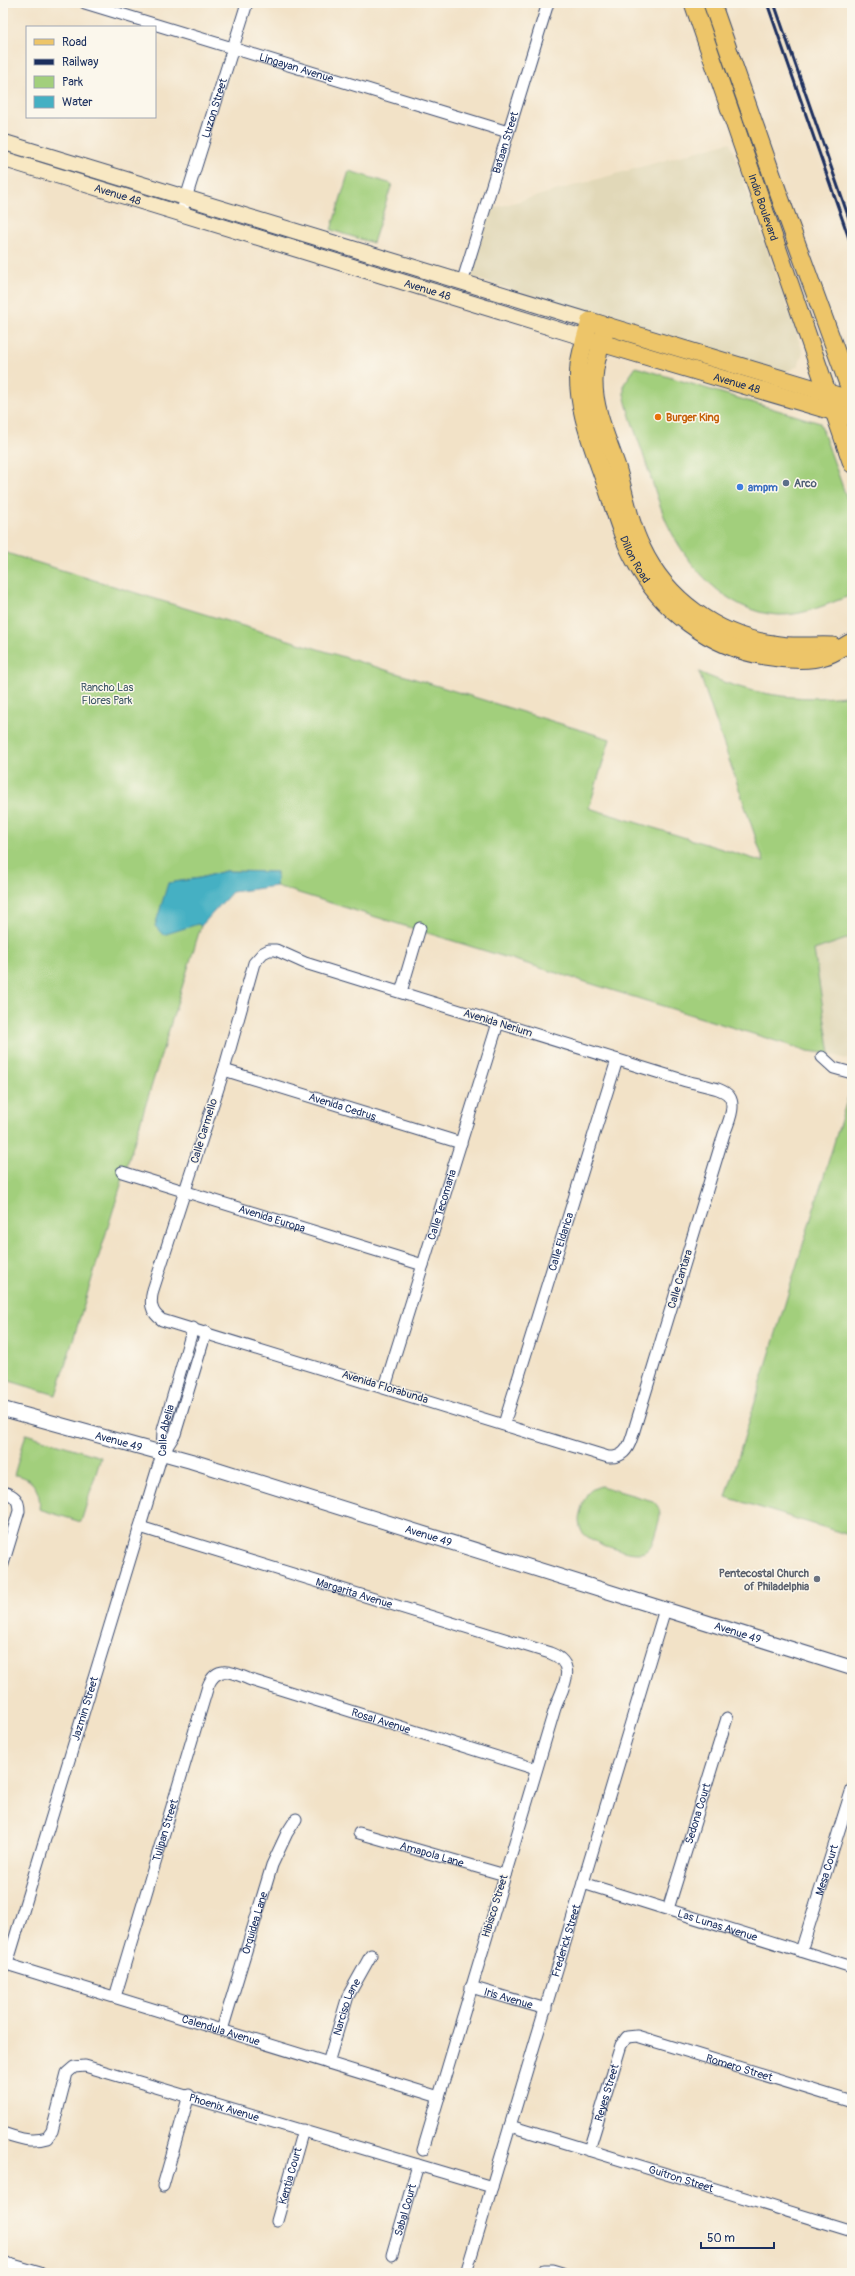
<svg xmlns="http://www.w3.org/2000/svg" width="855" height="2276" font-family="Pangolin,sans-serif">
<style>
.built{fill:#e1d8b8}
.green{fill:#a2cf7c;stroke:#5e7f6d}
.water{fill:#45b0c3;stroke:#307090}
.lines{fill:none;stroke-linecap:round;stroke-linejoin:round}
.minor-casing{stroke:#3b4a6e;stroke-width:13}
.tertiary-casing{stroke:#3b4a6e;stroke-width:16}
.secondary-casing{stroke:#3b4a6e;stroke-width:17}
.primary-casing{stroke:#3b4a6e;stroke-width:19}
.minor{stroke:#fff;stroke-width:11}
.tertiary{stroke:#fff;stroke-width:14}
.secondary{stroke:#f8e8c3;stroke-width:15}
.primary{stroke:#edc569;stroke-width:17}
.rail{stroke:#1b2f5e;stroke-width:3}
.food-dot{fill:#e8710a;stroke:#fbf7ec;stroke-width:1.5}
.service-dot{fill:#5c6f8a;stroke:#fbf7ec;stroke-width:1.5}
.shop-dot{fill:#3f7fe0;stroke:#fbf7ec;stroke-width:1.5}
.worship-dot{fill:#6b7280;stroke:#fbf7ec;stroke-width:1.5}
.labels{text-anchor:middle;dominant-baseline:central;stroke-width:3;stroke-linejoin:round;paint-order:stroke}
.street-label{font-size:11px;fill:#1b2f5e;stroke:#fbf7ec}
.food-label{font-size:11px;font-weight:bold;fill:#c56008;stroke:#fbf7ec;text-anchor:start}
.service-label{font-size:11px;font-weight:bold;fill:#4e5e75;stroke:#fbf7ec;text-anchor:start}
.shop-label{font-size:11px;font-weight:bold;fill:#366cbe;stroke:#fbf7ec;text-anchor:start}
.park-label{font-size:11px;fill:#3d5766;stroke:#fbf7ec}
.worship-label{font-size:11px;font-weight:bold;fill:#5b616d;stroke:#fbf7ec;text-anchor:end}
</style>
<rect width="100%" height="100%" fill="#fbf7ec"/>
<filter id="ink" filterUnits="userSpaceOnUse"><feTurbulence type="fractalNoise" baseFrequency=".025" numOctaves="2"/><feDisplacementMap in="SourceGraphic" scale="8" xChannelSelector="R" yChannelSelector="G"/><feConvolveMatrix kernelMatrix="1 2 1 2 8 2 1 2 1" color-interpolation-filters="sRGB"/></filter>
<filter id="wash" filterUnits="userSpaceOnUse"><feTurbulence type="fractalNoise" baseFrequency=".012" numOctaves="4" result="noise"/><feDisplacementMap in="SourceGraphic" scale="16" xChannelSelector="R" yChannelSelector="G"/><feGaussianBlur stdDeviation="0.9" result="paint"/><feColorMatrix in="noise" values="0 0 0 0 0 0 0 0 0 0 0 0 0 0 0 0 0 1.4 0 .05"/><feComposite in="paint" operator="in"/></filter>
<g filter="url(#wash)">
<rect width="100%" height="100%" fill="#f2e2c7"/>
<path class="built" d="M730,142L803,352L798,366L786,372L470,277L491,209Z
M852,937V1061L830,1054L814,950Z"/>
<path class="green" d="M349,171L392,184L373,243L331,230Z
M636,367L820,423L852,513V595C829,603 804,616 779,615C727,613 686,565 666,521C658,502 652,480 645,460C638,438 629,417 624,394V384Z
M3,552L610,739L589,808L764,862L699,672C747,694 799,703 852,695V937L814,950L830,1054L808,1051L276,886L277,872L225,871L200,878L168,883L201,926L56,1395L3,1379Z
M848,1097L852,1098V1536L726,1497Z
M26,1434L101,1457L81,1522L39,1509C42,1492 32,1476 14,1475Z
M601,1486L653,1501C663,1510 660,1517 657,1528C654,1536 653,1548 644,1552C633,1557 586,1542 581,1530C577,1520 580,1513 583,1503C586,1493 590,1489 601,1486Z"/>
<path class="water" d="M225,871L277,872L276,886L232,892L201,926L198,924L163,935L155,926L168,883L200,878Z"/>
</g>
<g filter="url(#ink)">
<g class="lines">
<defs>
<g id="minor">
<path id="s1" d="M85,3L508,132"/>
<path id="s2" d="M181,214L247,3"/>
<path id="s3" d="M462,283L548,3"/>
<path d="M269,950H276L305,963L686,1081C725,1091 744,1088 724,1134L632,1437C628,1450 622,1458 608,1457L162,1320C150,1312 150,1302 153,1290L224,1070L254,963L263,953Z"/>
<path d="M401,992L420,928"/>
<path d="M822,1057L834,1068L852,1073"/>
<path id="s4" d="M224,1070L461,1143"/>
<path id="s5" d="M122,1172L423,1265"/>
<path id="s6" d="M385,1387L498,1023"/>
<path id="s7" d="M504,1424L617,1060"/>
<path d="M163,1453L175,1434L206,1332"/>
<path d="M3,1492C14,1495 19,1499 19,1511L3,1564"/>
<path id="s8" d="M140,1527L550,1653C579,1664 563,1687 555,1708L423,2150"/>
<path id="s9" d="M359,1833L505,1875"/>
<path id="s10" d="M583,1883L852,1967"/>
<path id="s11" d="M668,1909L727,1718"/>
<path id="s12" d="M801,1951L852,1789"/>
<path id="s13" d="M3,1963L439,2097"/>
<path id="s14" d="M7,1964L162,1454L163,1430L193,1328"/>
<path id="s15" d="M471,1987L546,2009"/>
<path id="s16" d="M115,1997L208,1686C217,1663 234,1673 251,1680L536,1769"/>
<path id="s17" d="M222,2030L272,1865L287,1833L296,1819"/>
<path id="s18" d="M328,2063L348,1996L371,1955"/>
<path id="s19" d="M510,2126L852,2231"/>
<path id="s20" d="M3,2133C18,2138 31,2143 47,2138L52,2131L67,2073L74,2067L85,2066L492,2187"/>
<path id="s21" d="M589,2150L621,2045L627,2037L637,2036L852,2102"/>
<path d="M163,2186L189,2095"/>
<path id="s22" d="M277,2221L303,2130"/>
<path id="s23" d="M392,2255L418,2165"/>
<path d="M3,2262L40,2273"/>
<path id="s24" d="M466,2273L665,1609"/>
<path d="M542,2273L544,2270H552L562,2273"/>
</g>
<g id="tertiary">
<path id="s25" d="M3,1409L191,1461L852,1668"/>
</g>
<g id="secondary">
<path d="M3,142L590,321"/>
<path id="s26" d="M3,159L585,338"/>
</g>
<g id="primary">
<path id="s27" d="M693,3L852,464"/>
<path d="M712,3L778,192L852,395"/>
<path d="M607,326C601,344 594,363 594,382C594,411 608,440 617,467C625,494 629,522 642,548C666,599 717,636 773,644C793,648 813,645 833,646"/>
<path id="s28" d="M591,340L852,417"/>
<path id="s29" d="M852,400L590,321C586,336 581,350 579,365C575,406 593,447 606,485C615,511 622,538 635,561C661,610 710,647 765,656C784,659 807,662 825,656C834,654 843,646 852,642"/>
</g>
</defs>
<use href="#minor" class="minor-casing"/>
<use href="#tertiary" class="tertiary-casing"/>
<use href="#secondary" class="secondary-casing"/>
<use href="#primary" class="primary-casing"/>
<use href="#minor" class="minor"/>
<use href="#tertiary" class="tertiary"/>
<use href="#secondary" class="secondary"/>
<use href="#primary" class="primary"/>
<path class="rail" d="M767,3L852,247
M774,3L852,227"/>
</g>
</g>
<circle class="food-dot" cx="658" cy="417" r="4"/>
<circle class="service-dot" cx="786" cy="483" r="4"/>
<circle class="shop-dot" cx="740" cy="487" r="4"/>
<circle class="worship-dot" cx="817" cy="1579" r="4"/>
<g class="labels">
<g class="street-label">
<text stroke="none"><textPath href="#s1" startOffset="221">Lingayan Avenue</textPath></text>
<text stroke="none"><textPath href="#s2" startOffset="111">Luzon Street</textPath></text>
<text stroke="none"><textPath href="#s3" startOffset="147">Bataan Street</textPath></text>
<text stroke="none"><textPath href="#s26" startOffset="120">Avenue 48</textPath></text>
<text stroke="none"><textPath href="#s27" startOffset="216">Indio Boulevard</textPath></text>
<text stroke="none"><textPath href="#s26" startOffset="444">Avenue 48</textPath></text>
<text stroke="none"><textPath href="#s28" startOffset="152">Avenue 48</textPath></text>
<text stroke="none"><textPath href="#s29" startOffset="523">Dillon Road</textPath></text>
<text transform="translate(498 1023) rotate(17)">Avenida Nerium</text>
<text stroke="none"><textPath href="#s4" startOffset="124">Avenida Cedrus</textPath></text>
<text transform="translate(204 1131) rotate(-73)">Calle Carmello</text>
<text stroke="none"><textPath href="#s6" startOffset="191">Calle Tecomaria</textPath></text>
<text stroke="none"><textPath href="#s5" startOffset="157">Avenida Europa</textPath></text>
<text stroke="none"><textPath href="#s7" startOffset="191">Calle Eldarica</textPath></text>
<text transform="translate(680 1279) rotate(-73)">Calle Cantara</text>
<text transform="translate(385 1387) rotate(17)">Avenida Florabunda</text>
<text stroke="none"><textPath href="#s14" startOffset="557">Calle Abelia</textPath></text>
<text stroke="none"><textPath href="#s25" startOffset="120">Avenue 49</textPath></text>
<text stroke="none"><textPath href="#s25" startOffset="444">Avenue 49</textPath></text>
<text stroke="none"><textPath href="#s8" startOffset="224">Margarita Avenue</textPath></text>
<text stroke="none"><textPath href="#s25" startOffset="768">Avenue 49</textPath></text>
<text stroke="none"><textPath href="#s14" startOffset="267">Jazmin Street</textPath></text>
<text stroke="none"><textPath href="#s16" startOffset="512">Rosal Avenue</textPath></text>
<text stroke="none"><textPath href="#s11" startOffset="100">Sedona Court</textPath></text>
<text stroke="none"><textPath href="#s16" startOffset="174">Tulipan Street</textPath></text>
<text stroke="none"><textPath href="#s9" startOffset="76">Amapola Lane</textPath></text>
<text stroke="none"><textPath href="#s12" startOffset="85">Mesa Court</textPath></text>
<text transform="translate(495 1906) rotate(-73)">Hibisco Street</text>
<text stroke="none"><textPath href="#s17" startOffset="112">Orquidea Lane</textPath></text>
<text stroke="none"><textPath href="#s10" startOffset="141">Las Lunas Avenue</textPath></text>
<text stroke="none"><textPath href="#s24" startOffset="347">Frederick Street</textPath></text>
<text stroke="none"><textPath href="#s15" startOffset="39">Iris Avenue</textPath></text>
<text stroke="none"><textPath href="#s18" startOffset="59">Narciso Lane</textPath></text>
<text stroke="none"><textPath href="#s13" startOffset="228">Calendula Avenue</textPath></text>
<text stroke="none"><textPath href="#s21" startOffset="237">Romero Street</textPath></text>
<text stroke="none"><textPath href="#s21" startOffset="60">Reyes Street</textPath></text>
<text stroke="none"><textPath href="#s20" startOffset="279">Phoenix Avenue</textPath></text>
<text stroke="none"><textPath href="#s22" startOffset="47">Kentia Court</textPath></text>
<text stroke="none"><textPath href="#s19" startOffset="179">Guitron Street</textPath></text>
<text stroke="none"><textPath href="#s23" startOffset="47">Sabal Court</textPath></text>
</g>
<g class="food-label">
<text x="666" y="417">Burger King</text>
</g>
<g class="service-label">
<text x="794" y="483">Arco</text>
</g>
<g class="shop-label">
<text x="748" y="487">ampm</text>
</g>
<g class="park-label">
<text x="107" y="687">Rancho Las<tspan x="107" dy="13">Flores Park</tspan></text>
</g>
<g class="worship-label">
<text x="809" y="1573">Pentecostal Church<tspan x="809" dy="13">of Philadelphia</tspan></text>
</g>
</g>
<rect width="855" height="2276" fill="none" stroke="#fbf7ec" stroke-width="16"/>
<rect x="26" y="26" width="130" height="92" fill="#fbf7ec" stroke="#a1a7b3"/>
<rect x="34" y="39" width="20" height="6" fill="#edc569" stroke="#a1a7b3"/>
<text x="62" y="46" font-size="12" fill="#1b2f5e">Road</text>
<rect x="34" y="59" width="20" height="6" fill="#1b2f5e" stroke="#a1a7b3"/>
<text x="62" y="66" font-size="12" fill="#1b2f5e">Railway</text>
<rect x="34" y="76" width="20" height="12" fill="#a2cf7c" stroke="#a1a7b3"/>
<text x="62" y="86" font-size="12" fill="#1b2f5e">Park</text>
<rect x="34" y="96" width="20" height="12" fill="#45b0c3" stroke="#a1a7b3"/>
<text x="62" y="106" font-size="12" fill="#1b2f5e">Water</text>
<path d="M701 2242v6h73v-6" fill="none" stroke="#1b2f5e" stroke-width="2"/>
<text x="707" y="2242" font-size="12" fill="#1b2f5e" stroke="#fbf7ec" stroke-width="3" paint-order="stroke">50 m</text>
</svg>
